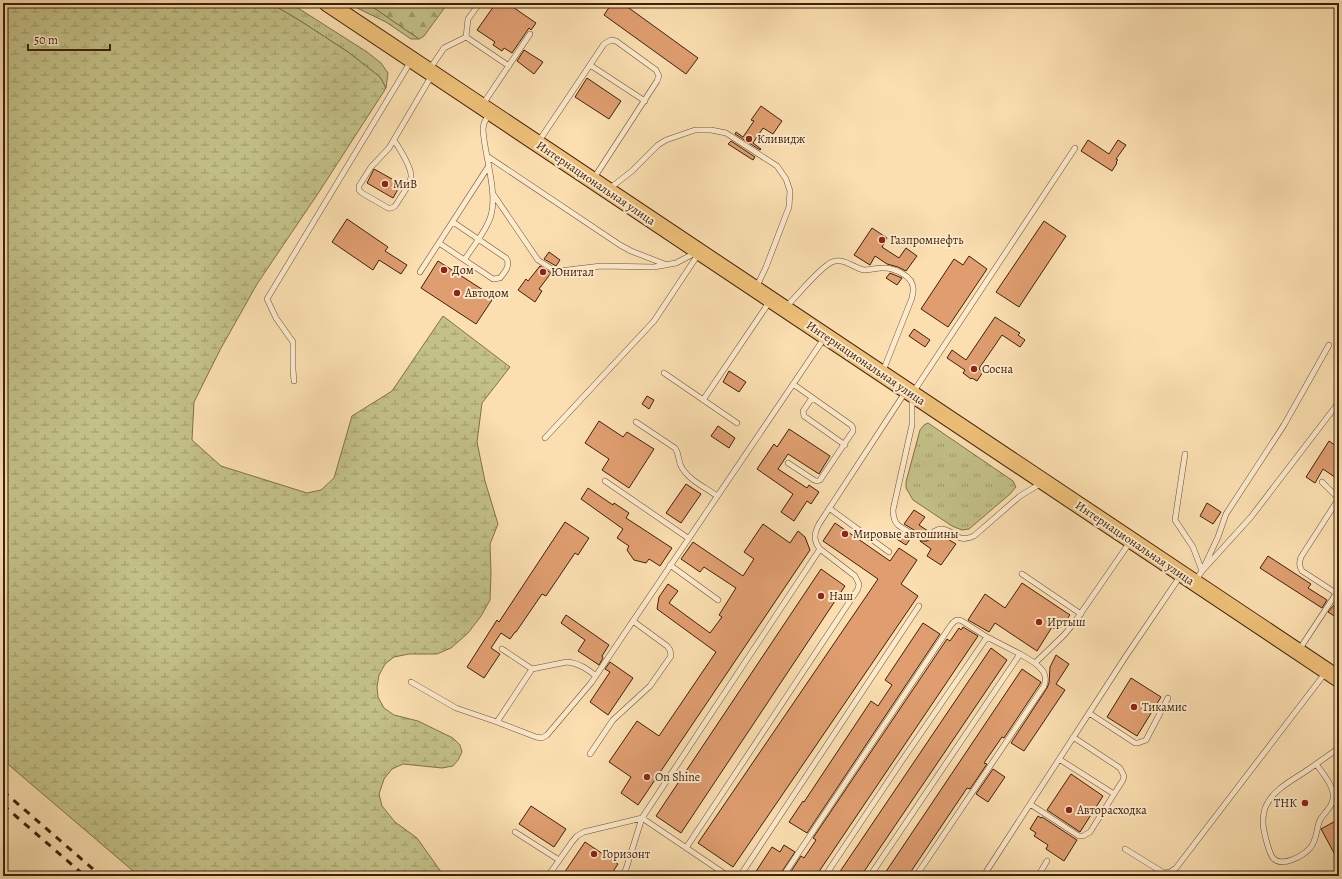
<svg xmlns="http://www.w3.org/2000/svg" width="1342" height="879" font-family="Alegreya,serif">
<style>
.grass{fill:url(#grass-tufts);stroke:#80714a}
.forest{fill:url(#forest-firs);stroke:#80714a}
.wetland{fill:url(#wetland-marsh);stroke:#80714a}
.building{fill:#e09e70;stroke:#3e210b}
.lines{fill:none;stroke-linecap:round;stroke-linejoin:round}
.lane-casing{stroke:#6d5034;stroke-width:6}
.primary-casing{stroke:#3e210b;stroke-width:18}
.lane{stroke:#fceacc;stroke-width:5}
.primary{stroke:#eec078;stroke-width:16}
.rail{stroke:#3e210b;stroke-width:3;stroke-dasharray:7 7;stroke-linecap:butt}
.poi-dot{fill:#8f2418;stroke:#fceacc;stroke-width:1.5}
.labels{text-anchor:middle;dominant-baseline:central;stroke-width:4;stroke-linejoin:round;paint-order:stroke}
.poi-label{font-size:12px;fill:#3e210b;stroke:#fceacc;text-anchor:start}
.street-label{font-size:12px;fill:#3e210b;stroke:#fceacc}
</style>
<defs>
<pattern id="grass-tufts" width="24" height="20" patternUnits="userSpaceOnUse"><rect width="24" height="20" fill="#c3c188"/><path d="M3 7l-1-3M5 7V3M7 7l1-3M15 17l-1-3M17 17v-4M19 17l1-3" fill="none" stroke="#a09c6d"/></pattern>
<pattern id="forest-firs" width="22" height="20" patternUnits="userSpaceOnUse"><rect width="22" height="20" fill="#c3c188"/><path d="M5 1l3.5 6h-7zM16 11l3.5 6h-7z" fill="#a09c6d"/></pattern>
<pattern id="wetland-marsh" width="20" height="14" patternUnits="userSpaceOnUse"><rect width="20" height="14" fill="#c3c188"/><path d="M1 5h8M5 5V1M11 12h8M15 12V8" fill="none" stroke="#a09c6d"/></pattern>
</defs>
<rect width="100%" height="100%" fill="#fbdfb0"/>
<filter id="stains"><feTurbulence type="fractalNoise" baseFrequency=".005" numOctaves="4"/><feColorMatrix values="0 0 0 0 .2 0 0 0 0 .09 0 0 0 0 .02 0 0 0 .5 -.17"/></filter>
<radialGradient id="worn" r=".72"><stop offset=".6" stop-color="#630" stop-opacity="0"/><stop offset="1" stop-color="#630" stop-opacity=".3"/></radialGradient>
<path class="grass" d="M270,3H290L367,52L381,63L388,73L386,88L380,77L348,52L302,22Z
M350,3H367L419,39H411L386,22L359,9Z
M928,423L1013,481L1016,487L1010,494L969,529L962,530L952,526L913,500L909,493L906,488V482L920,430L924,425Z"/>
<path class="forest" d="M367,3H448L424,36L419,39Z"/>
<path class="wetland" d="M3,3H270L302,22L348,52L380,77L386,88L319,192L257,284L220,350L194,402L192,440L221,466L307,493L321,490L334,478L352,416L392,391L443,316L510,367L482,403L477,442L485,481L498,524L490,544L491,574L490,600L481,616L468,633L451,648L437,654H409L394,657L385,664L379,675L377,687L378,697L384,708L394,715L418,721L453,738L460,745L462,752L458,760L453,766L442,768L403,764L392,769L384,779L379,794L382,806L395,822L417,838L444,876H139L3,760Z"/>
<path class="building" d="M496,3H507L536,23L531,30L529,28L512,53L504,48L502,51L493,45L495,42L477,30Z
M612,3H622L698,58L686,74L604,15Z
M524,50L543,62L534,74L517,61Z
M587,78L621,101L609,119L575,97Z
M761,106L782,121L773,134L763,128L753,143L761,149L760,150L735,134L736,132L743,137L754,121L751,120Z
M1088,140L1109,154L1118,140L1126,145L1116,159L1118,160L1116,162L1117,163L1112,171L1081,151Z
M731,141L755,157L753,160L728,144Z
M374,169L401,184L393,198L367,183Z
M347,219L388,247L385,251L407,265L401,274L379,260L373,270L332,242Z
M1044,221L1066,236L1019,307L996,292Z
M872,228L887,238L882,247L899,258L906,248L917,256L906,271L898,267L887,264L875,256L870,265L854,255Z
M549,252L560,260L556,266L544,259Z
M969,256L987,269L948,327L921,309L954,259L963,265Z
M438,261L494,297L476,324L421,288Z
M540,266L551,273L539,289L542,291L535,302L518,290L526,279L528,281Z
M890,273L902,278L897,285L886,278Z
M995,317L1020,333L1018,335L1025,340L1020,347L1002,335L980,367L979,369L983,372L977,381L972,378L971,379L963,373L965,370L947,358L952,350L966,360Z
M914,329L930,340L925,347L909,336Z
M729,371L746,382L739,392L723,382Z
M647,396L654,400L649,409L642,404Z
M599,421L623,437L627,432L654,449L629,488L602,470L609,459L585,443Z
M718,426L735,438L729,448L711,436Z
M789,429L830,456L819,474L788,454L778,469L807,488L809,485L819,492L811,504L807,501L794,521L781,512L793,494L757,469L774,444L777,447Z
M1329,441L1339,448V480L1323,469L1315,483L1306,477Z
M686,484L701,494L681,523L666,513Z
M588,488L613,505L614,503L629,513L626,518L672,548L660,566L649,559L646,563L634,560L627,550L629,546L617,538L623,529L581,499Z
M1207,503L1221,512L1213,524L1200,516Z
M914,510L925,517L919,525L928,531L924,534L919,533L904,524Z
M565,522L589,538L578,555L575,553L546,596L542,594L516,632H515L510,639L501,633L491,648L500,654L484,678L467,667L497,620L499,622Z
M835,523L890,561L899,548L917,560L901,584L918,596L733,867L698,843L878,579L823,541Z
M763,524L790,543L798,531L805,537L810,550L638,805L621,793L631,777L609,762L637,721L659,736L716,652L657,609L659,597L668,584L678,591L669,603L710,633L722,617L719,615L736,588L704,567L700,572L681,559L693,542L743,576L754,559L744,552Z
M900,531L911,538L906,545L895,538Z
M941,535L956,544L941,565L927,556L931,549L920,541H927L935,536L939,539Z
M1268,556L1311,584L1308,588L1327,600L1322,608L1260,568Z
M821,569L845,586L681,833L656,816Z
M1022,583L1070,615L1058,631L1052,627L1037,651L995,623L989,632L968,620L985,594L1005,608Z
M1334,605L1339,608V619L1328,612Z
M566,615L609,645L602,656L603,658L599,665L578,651L585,640L561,623Z
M923,623L940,634L807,833L789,822L803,801L804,802L871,701L878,706L892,685L885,680Z
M963,627L978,636L816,876H788L801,856L804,858L816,840L813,838L947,639L950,641L959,628L961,630Z
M991,648L1007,660L861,876H837Z
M1056,655L1069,664L1056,684L1065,690L1024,751L1011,743L1047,688L1049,683L1050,667Z
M610,662L633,678L608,715L590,702L610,672L605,669Z
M1022,669L1041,682L1040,684L1004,738L1002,737L984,763L987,764L970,789L967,788L908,876H883Z
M1131,678L1161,697L1137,736L1107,717Z
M993,769L1005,777L988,802L976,794Z
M1071,774L1103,796L1080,832L1047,810Z
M531,806L566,829L554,847L519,824Z
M1038,816L1041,818L1042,817L1077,840L1064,861L1046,849L1048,845L1034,836L1036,833L1030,829Z
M1339,819V862L1321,829Z
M585,842L618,864L610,876H562Z
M784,845L795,852L779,876H753L772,847L780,852Z"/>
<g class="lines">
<defs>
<path id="lane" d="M466,37L468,19L479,4
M590,65L645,101
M429,70L444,48L466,37L509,66
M483,104L530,34
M394,140C399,148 412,167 411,177C410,185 403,193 399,200C396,205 394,209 388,208L362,193L359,190V186L371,167L389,148L432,75
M539,141L604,44L611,40L616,41L656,70L659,76L657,81L594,178
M487,156L620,245L631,251L667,265
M609,189L632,171L658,145L666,140L695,130H711L726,133L777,166L786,179L790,191L789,207L766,267L756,288
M493,194L538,260L552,269L559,271L601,266L654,267L676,263L695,253
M439,243L493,279L500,278C505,272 511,265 506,258L453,222
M465,259C472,248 482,236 488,223C501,199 484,156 483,129L484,123L489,114
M420,272L488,167
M786,307C796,297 820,267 832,262C843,257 854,268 864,270C870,270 876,268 882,268C893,267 913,276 913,288C914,291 912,295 912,298L883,371
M664,373L737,423
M294,381L293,370V342L276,318L267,299L411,61
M812,398L803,411L804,416L845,445
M703,400L770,301
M636,422L675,448C679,453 678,460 681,466C688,480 705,487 717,496
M545,438L654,321L699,253
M1185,454L1175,520L1193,547L1202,571
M788,463L814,480L817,481L820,480L853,431V428L851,425L793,384
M605,481L688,538
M1322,482L1339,499
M1040,484L1020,496L974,536C956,544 957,531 942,529C935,528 930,537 923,538C918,538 902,528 898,525C894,521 893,516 893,510L912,425V394L1075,148
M1339,498L1301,557C1299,563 1299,566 1302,571L1339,595
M829,508L889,552
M820,549C813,540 814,534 819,524L906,391
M670,565L718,600
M1202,571L1218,537L1226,514L1284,425L1329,345
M1022,574L1081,614
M1196,580L1202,571L1251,517L1339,402
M502,649L532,669
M1299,650L1339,589
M1020,654L1035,663
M411,682L456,708L497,722L532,669L567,662C579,663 587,669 596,676
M1089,713L1135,743H1138L1146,740L1168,698
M497,722L536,737L542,738L547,735L591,683L825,337
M590,754L613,720L650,686L671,656L670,650L667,646L633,621
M1059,759L1114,794
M1316,764C1324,775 1339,791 1331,805C1328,810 1323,815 1320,820C1316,829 1317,841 1310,848C1303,856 1283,867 1274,859C1269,855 1263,829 1263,822C1263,816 1264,809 1267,804C1275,788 1295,779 1309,769C1319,762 1329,755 1339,748
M1030,804L1079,836H1083L1090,832L1123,780L1124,776L1120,768L1073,737
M515,832L559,860
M1125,849L1164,873L1170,872L1176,868L1326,672
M548,876L572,842L577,836L584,832L642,818L728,876
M622,876L626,869L642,818L820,549L855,576L859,584L858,589L686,848
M740,876L919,606
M783,876L951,625C955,620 957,619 962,621L987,637L899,765L825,876
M870,876L1020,654L987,637
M916,876L1044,686C1048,675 1043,670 1035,663L1064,635L1074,623L1130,542
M982,876L986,872L1126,656L1181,575
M1038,876L1047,861"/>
<path id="primary" d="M327,3L1339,679"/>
</defs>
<use href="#lane" class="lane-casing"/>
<use href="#primary" class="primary-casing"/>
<use href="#lane" class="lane"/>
<use href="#primary" class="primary"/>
<path class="rail" d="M3,791L101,876
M3,805L85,876"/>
</g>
<g class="poi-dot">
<circle cx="749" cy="139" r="4"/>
<circle cx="385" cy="184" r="4"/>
<circle cx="882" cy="240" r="4"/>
<circle cx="444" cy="270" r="4"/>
<circle cx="543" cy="272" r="4"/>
<circle cx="457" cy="293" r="4"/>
<circle cx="974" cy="369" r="4"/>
<circle cx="845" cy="534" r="4"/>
<circle cx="821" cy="596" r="4"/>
<circle cx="1039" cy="622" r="4"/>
<circle cx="1134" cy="707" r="4"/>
<circle cx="647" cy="777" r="4"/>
<circle cx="1305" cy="803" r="4"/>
<circle cx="1069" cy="810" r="4"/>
<circle cx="594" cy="854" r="4"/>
</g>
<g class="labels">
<g class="poi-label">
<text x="757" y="139">Кливидж</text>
<text x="393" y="184">МиВ</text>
<text x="890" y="240">Газпромнефть</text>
<text x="452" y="270">Дом</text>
<text x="551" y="272">Юнитал</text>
<text x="465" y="293">Автодом</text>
<text x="982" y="369">Сосна</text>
<text x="853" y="534">Мировые автошины</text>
<text x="829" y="596">Наш</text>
<text x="1047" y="622">Иртыш</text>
<text x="1142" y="707">Тикамис</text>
<text x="655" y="777">On Shine</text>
<text x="1297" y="803" text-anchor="end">ТНК</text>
<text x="1077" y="810">Авторасходка</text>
<text x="602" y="854">Горизонт</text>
</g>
<g class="street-label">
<text transform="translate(596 183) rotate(34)">Интернациональная улица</text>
<text transform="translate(866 363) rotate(34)">Интернациональная улица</text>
<text transform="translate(1135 543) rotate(34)">Интернациональная улица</text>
</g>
</g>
<rect width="1342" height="879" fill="none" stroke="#fbdfb0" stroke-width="16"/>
<rect x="4" y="4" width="1334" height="871" fill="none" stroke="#3e210b" stroke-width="2"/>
<rect x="8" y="8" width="1326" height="863" fill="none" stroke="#3e210b"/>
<path d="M28 44v6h82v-6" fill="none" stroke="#3e210b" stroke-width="2"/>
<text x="34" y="44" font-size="12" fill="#3e210b" stroke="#fceacc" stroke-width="3" paint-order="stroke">50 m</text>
<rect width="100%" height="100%" filter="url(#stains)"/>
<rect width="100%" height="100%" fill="url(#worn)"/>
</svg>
